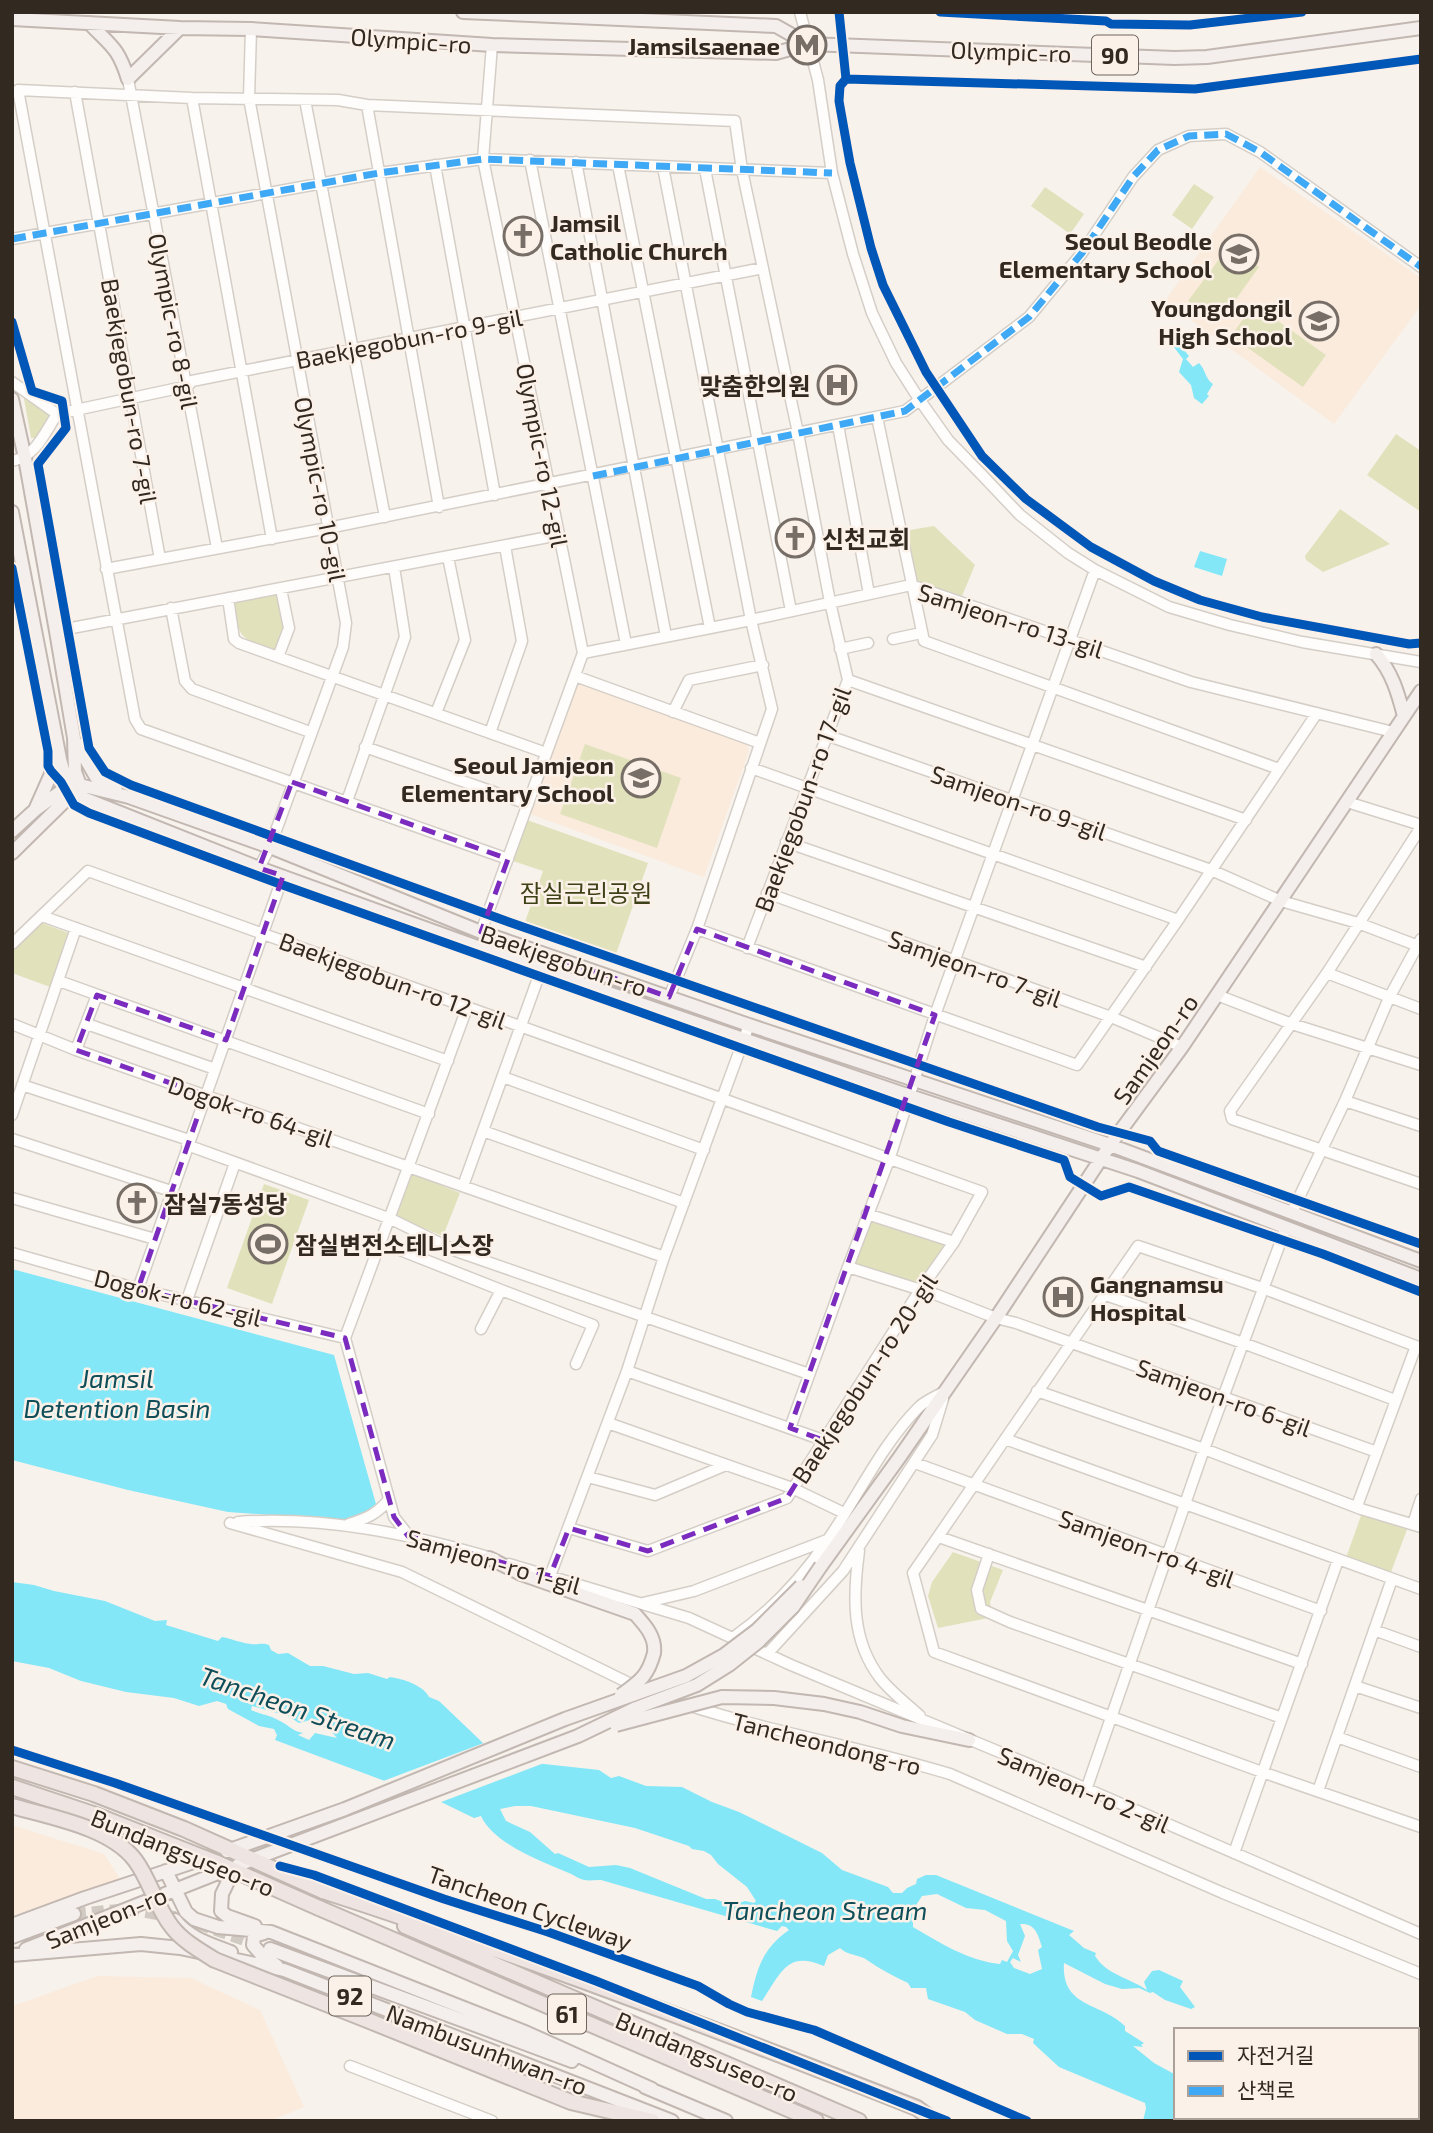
<svg xmlns="http://www.w3.org/2000/svg" width="1433" height="2133" font-family="'Exo 2','Noto Sans KR',sans-serif">
<style>
.built{fill:#fbebdc}
.green{fill:#e1e2bc}
.water{fill:#83e7f7;fill-rule:evenodd}
.pier{fill:#f7f2ec}
.lines{fill:none;stroke-linecap:round;stroke-linejoin:round}
.major-tunnel{stroke:#d0cac3;stroke-width:12;stroke-dasharray:12 6;stroke-linecap:butt}
.minor-casing{stroke:#d5cec7;stroke-width:13}
.major-casing{stroke:#c2b7b1;stroke-width:16}
.highway-casing{stroke:#c2b7b1;stroke-width:18}
.minor{stroke:#fefdfc;stroke-width:10}
.major{stroke:#f4efec;stroke-width:12}
.highway{stroke:#eee4e1;stroke-width:14}
.major-bridge-casing{stroke:#c2b7b1;stroke-width:16;stroke-linecap:butt}
.highway-bridge-casing{stroke:#c2b7b1;stroke-width:18;stroke-linecap:butt}
.major-bridge{stroke:#f4efec;stroke-width:12}
.highway-bridge{stroke:#eee4e1;stroke-width:14}
.quiet{stroke:#3fa9f5;stroke-width:7;stroke-dasharray:14 7;stroke-linecap:butt}
.cycleway-casing{stroke:#fcf1e8;stroke-width:13}
.cycleway{stroke:#0057b8;stroke-width:9}
.marked{fill:none;stroke:#7b2cbf;stroke-width:5;stroke-dasharray:14 9;stroke-linejoin:round}
.labels{text-anchor:middle;dominant-baseline:central;stroke-width:5;stroke-linejoin:round;paint-order:stroke}
.shield{fill:#fcf1e8;stroke:#6f655c;stroke-width:2}
.shield-label{font-size:23px;font-weight:bold;fill:#322920}
.street-label{font-size:24px;fill:#322920;stroke:#fcf1e8}
.poi-label{font-size:24px;font-weight:bold;fill:#322920;stroke:#fcf1e8;text-anchor:end}
.park-label{font-size:24px;fill:#3e4117;stroke:#fcf1e8}
.water-label{font-size:26px;font-style:italic;fill:#0f4e59;stroke:#fcf1e8}
</style>
<rect width="100%" height="100%" fill="#f7f2ec"/>
<path class="built" d="M1260,167L1421,278V305L1334,424L1165,301Z
M577,680L746,741L749,751L704,877L530,814Z
M12,1825L104,1854L120,1879L12,1916Z
M98,1976L191,1978L260,2010L304,2107L269,2121H12V2006Z"/>
<path class="green" d="M1194,184L1214,197L1192,229L1172,215Z
M1045,187L1084,214L1070,234L1031,206Z
M1229,246L1259,267L1219,323L1188,301Z
M1254,304L1326,355L1303,387L1231,336Z
M27,397L52,413L53,418L35,438H31L24,399Z
M1396,434L1421,451V512L1367,475Z
M1340,509L1390,544L1323,572L1306,560L1305,556Z
M934,526L975,565L962,596L914,580L904,531Z
M279,592L287,626L278,652C239,636 240,643 233,600Z
M585,744L681,778L657,848L560,814Z
M527,820L648,863L616,954L525,922L543,871L513,861Z
M42,923L71,934L50,987L12,973V952Z
M411,1173L460,1193L443,1236L394,1216Z
M264,1184L309,1200L272,1304L227,1288Z
M867,1214L954,1242L920,1290L848,1267Z
M1363,1510L1408,1527L1391,1572L1346,1558Z
M953,1552L1003,1570L990,1602L993,1617L938,1628L928,1596L932,1582Z"/>
<path class="water" d="M1174,342L1179,344L1189,356L1186,359L1193,367L1199,363C1206,370 1205,379 1213,384L1207,394L1209,396L1202,404L1194,398L1191,385L1179,372L1183,359L1173,346Z
M1200,551L1227,559L1222,576L1194,567Z
M12,1269L334,1355L376,1504L354,1521L228,1512L128,1490L12,1460Z
M12,1582L34,1585L54,1591L105,1601L155,1621L167,1620L166,1625L218,1641L222,1637C232,1639 241,1643 251,1644C258,1645 262,1642 269,1645L271,1650L278,1654L288,1653L310,1666H323L354,1674L368,1673L387,1679L390,1677C403,1679 423,1685 429,1697L439,1701L483,1743L544,1764L599,1770L611,1778L619,1776L646,1786L682,1787L712,1802L739,1812L822,1853L842,1870L888,1887L893,1893H902L907,1888L916,1884L917,1879L926,1875H936L1074,1931L1069,1935L1084,1948L1096,1953L1095,1956C1107,1975 1128,1977 1147,1990L1144,1982L1152,1971L1159,1970L1183,1981L1180,1987L1195,2007L1191,2009L1165,2000L1153,1992L1150,1993L1139,1988L1122,1989L1105,1984L1064,1963C1061,2008 1101,2002 1125,2026V2031L1144,2043L1141,2045L1143,2047L1133,2046L1154,2063L1176,2075V2117H1357L1360,2121H1143L1146,2108L1145,2103L1059,2067L1033,2043L1034,2039L1022,2034H1007L975,2020L965,2012L928,1999L926,1988H911L908,1983C893,1976 880,1969 867,1960C859,1954 848,1956 840,1948L828,1955L824,1966C787,1950 781,1973 762,2001L751,1997C757,1968 763,1948 789,1930L786,1927L782,1926L777,1931L601,1880C596,1880 589,1881 584,1880C579,1879 574,1875 569,1873C542,1862 494,1844 481,1816L474,1818L441,1802L275,1740L277,1735L274,1729L259,1726L228,1709L226,1704L217,1701L199,1706L174,1698L126,1692L81,1681L49,1668L12,1661ZM252,1706L288,1716L299,1723L310,1720L331,1731L337,1738L315,1733L309,1740L298,1735L303,1733C291,1731 288,1724 278,1720C269,1715 259,1714 251,1710ZM515,1806H531L635,1828L689,1846L692,1849L704,1851L711,1855L718,1864L747,1887L756,1901L754,1903L745,1901L731,1905L715,1899H706L630,1868L616,1865L589,1867L558,1853L555,1854L530,1832L506,1821L500,1809ZM937,1894L966,1908L985,1910L1006,1921L1007,1941L1013,1951L1007,1962L1002,1960L1000,1964C969,1961 940,1943 913,1927V1921H916L920,1916L911,1913L922,1896ZM1020,1924C1035,1923 1038,1934 1042,1947L1038,1950L1042,1969L1030,1974L1014,1968L1010,1962L1013,1958L1021,1962L1018,1955L1025,1936Z"/>
<path class="pier" d="M489,1741L545,1760H552L436,1804L378,1783Z"/>
<g class="lines">
<path class="major-tunnel" d="M74,1914L129,1909L185,1919L270,1949"/>
<defs>
<path id="minor" d="M800,12L818,80L832,173L853,254L872,313L896,363L919,399L948,440L983,476L1020,515L1068,553L1095,570L1169,607L1230,625L1302,642L1421,662
M251,29L249,98L346,623L343,647L270,847L259,868
M128,79L217,548
M75,92L160,559
M192,98L272,539
M305,100L385,517
M367,105L439,507
M530,160L626,644
M576,162L666,636
M435,165L495,495
M618,165L710,628
M663,167L751,620L772,709L697,929L669,997
M705,169L791,611
M12,239L379,173L483,159L832,173
M12,382L57,414
M877,417L924,641L1279,769
M838,425L869,594
M12,461C36,456 44,434 57,414L188,386L192,381L763,268
M106,569L328,528L905,411L1029,317L1082,253L1133,177L1158,150L1189,136L1226,134L1260,152L1421,267
M228,598L234,639L239,643L546,753
M171,608L185,681L192,689L310,732
M56,631L559,535
M893,639L921,633
M840,649L868,643
M583,653L751,620L911,585L1191,682L1393,732
M278,657L289,628L281,589
M575,676L760,743
M848,680L1246,820
M673,712L689,680L763,665
M436,713L465,640L448,557
M490,733L522,641L505,546
M826,735L1211,870L1281,901L1358,923L1421,947
M365,747L528,804
M751,768L1178,920
M347,801L405,637L394,567
M1347,802L1421,825
M1421,827L1327,973L1230,1111L1232,1119L1421,1184
M786,842L1146,967
M508,859L141,729L135,719L18,90L192,98L338,100L367,105L735,121L742,170L798,433L830,602L848,680L747,948
M767,893L1111,1017L1182,1047
M42,916L448,1061
M697,929L1077,1065L1178,920L1317,713
M481,932L583,653L483,159L492,45
M12,944L88,871L982,1192L954,1242L920,1290L787,1498L648,1551L569,1528
M1327,973L1421,1009
M59,981L429,1114
M1217,995L1292,1024L1421,1065
M12,1024L76,1050L664,1257
M87,1024L215,1069
M76,1050L97,995
M503,1077L704,1150
M22,1085L189,1140
M1345,1101L1421,1126
M12,1115L76,928
M483,1131L684,1203
M12,1139L171,1191
M187,1145L391,1219L456,1251L809,1374
M463,1186L541,970
M12,1198L155,1239
M1292,1212L1345,1101L1389,998L1421,939
M867,1214L954,1242
M400,1250L501,1290
M12,1253L138,1289L345,1338L394,1517L408,1535
M848,1267L937,1295L996,1318L1016,1323L1377,1452
M138,1289L283,876
M1103,1294L1243,1343L1395,1400
M187,1300L235,1163
M481,1329L501,1290L593,1325L576,1364
M345,1338L467,1008
M1421,1348L1262,1288L1138,1246L913,1573L934,1652L1262,1772L1421,1827
M627,1371L823,1440
M1037,1391L1204,1449L1361,1509L1421,1527
M608,1423L792,1488L844,1513
M790,1428L848,1267L889,1160L935,1015L1095,570
M1005,1439L1421,1589
M915,1463L1321,1611
M588,1477L655,1495L726,1465
M1357,1506L1416,1346
M238,1522C325,1516 411,1534 495,1559
M230,1523L402,1572L637,1687
M349,1524C365,1519 378,1514 389,1499
M1413,1524L1421,1499
M939,1537L1302,1664
M859,1551C853,1596 851,1640 880,1678C891,1692 907,1704 920,1716
M989,1554L977,1590L981,1609L1010,1622L1282,1718
M509,1564L689,1618L791,1665L1057,1776L1421,1934
M550,1576L627,1371L664,1257L749,1025
M643,1603L694,1591L827,1540
M1374,1630L1421,1647
M734,1637C771,1611 802,1578 827,1541C858,1497 881,1445 919,1407C925,1401 935,1397 942,1393
M768,1653L843,1571L932,1435L943,1399
M1355,1686L1421,1708
M664,1697C757,1730 855,1745 950,1774L1223,1893L1421,1974
M1337,1737L1421,1767
M1086,1790L1204,1449L1286,1227
M1318,1791L1392,1579
M1234,1853L1338,1560
M350,2066L492,2121"/>
<path id="major" d="M463,12L776,26L808,44
M12,19L180,28L251,29L492,45L776,53L808,44L1175,58L1207,57L1421,28
M89,23C111,46 118,47 128,79
M128,79L180,28
M12,399L25,458L56,631L74,738L75,772L80,785L129,797L270,847L481,932L749,1025L1110,1145L1421,1261
M12,512L60,759L67,785L73,794L259,868L541,970L910,1096L1138,1171L1421,1279
M1376,654C1392,672 1398,693 1404,716
M77,744L96,777L116,790
M35,810L51,774L52,742
M12,831L35,810L74,782
M12,853L76,790
M489,1558L521,1574L635,1614C645,1625 656,1637 654,1653
M821,1566L899,1458L996,1318L1110,1145L1182,1047L1421,691
M774,1698L824,1704L860,1712L902,1726L969,1740
M235,1867L222,1894L221,1911L227,1916L255,1926
M166,1871L186,1912L194,1919L218,1927L271,1932L525,2032L652,2089
M175,1920C189,1938 210,1944 231,1952
M12,1925L85,1898L227,1851
M264,1933L254,1936L253,1945L261,1954L277,1966
M12,1937L74,1914
M26,1949L233,1867
M270,1949L572,2061
M12,1955L141,1944L180,1948L284,1970L672,2121
M645,2087L726,2121"/>
<path id="highway" d="M12,1768L94,1794
M12,1787L96,1815
M323,1891C524,1956 720,2031 917,2108L934,2121
M319,1908L816,2121
M405,1926L859,2121
M372,2022L571,2102L652,2121"/>
</defs>
<use href="#minor" class="minor-casing"/>
<use href="#major" class="major-casing"/>
<use href="#highway" class="highway-casing"/>
<use href="#minor" class="minor"/>
<use href="#major" class="major"/>
<use href="#highway" class="highway"/>
<defs>
<path id="major-bridge" d="M621,1695C640,1681 648,1676 654,1653
M616,1725L722,1697L774,1698
M227,1851L345,1809L565,1719L686,1676L724,1655L757,1630L801,1586
M238,1865L578,1736L636,1708L697,1685L729,1665L758,1642L793,1607L821,1566"/>
<path id="highway-bridge" d="M94,1794L184,1829L323,1891
M12,1806C50,1817 110,1827 135,1860C150,1880 156,1907 172,1927C183,1941 199,1950 215,1960L372,2022
M96,1815L215,1862L319,1908"/>
</defs>
<use href="#major-bridge" class="major-bridge-casing"/>
<use href="#highway-bridge" class="highway-bridge-casing"/>
<use href="#major-bridge" class="major-bridge"/>
<use href="#highway-bridge" class="highway-bridge"/>
<path class="quiet" d="M12,239L379,173L483,159L832,173
M593,476L905,411L1029,317L1082,253L1133,177L1158,150L1189,136L1226,134L1260,152L1421,267"/>
<defs>
<path id="cycleway" d="M839,12L846,79L840,86L839,101L850,163L871,248L883,285L926,372L982,456L1026,499L1091,547L1154,581L1200,600L1262,617L1409,644L1421,643
M940,12L1106,21L1111,24L1190,25L1302,12
M846,79L1195,89L1421,59
M12,322L32,391L62,401L66,428L38,464L89,748L105,772L131,785L506,921L1098,1127L1150,1141L1158,1151L1421,1244
M12,568L48,751V766L51,771L61,782L74,805L89,813L280,884L949,1122L1064,1160L1070,1177L1101,1196L1129,1187L1323,1254L1421,1292
M12,1750L115,1783L444,1899L548,1932L698,1986L729,2004L747,2012L814,2030L1027,2121
M280,1866L314,1875L596,1981L947,2121"/>
</defs>
<use href="#cycleway" class="cycleway-casing"/>
<use href="#cycleway" class="cycleway"/>
</g>
<path class="marked" d="M292,782L508,859L481,932L669,997L697,929L935,1015L790,1428L823,1440L787,1498L648,1551L569,1528L550,1576L408,1536L394,1517L345,1338L138,1289L205,1095L76,1050L97,995L226,1040L283,876L259,868Z"/>
<defs>
<symbol id="metro-ring" viewBox="-11 -11 22 22"><circle r="9.5" fill="#fcf1e8" stroke="#776f67" stroke-width="1.5"/><path d="M-5.5 5V-5H-3L0 0L3-5H5.5V5H3V-.5L0 4L-3-.5V5Z" fill="#776f67"/></symbol>
<symbol id="church-ring" viewBox="-11 -11 22 22"><circle r="9.5" fill="#fcf1e8" stroke="#776f67" stroke-width="1.5"/><path d="M-1.2-6h2.4v3.5h3.3v2.4h-3.3V6h-2.4V-.1h-3.3v-2.4h3.3Z" fill="#776f67"/></symbol>
<symbol id="school-ring" viewBox="-11 -11 22 22"><circle r="9.5" fill="#fcf1e8" stroke="#776f67" stroke-width="1.5"/><path d="M0-5L7-2L0 1L-7-2ZM-4 1L0 2.5L4 1V4Q0 6-4 4Z" fill="#776f67"/></symbol>
<symbol id="hospital-ring" viewBox="-11 -11 22 22"><circle r="9.5" fill="#fcf1e8" stroke="#776f67" stroke-width="1.5"/><path d="M-5-5h3v3.5h4V-5h3V5h-3V1.5h-4V5h-3Z" fill="#776f67"/></symbol>
<symbol id="stadium-ring" viewBox="-11 -11 22 22"><circle r="9.5" fill="#fcf1e8" stroke="#776f67" stroke-width="1.5"/><path d="M0-5a6.5 5 0 1 0 0 10a6.5 5 0 1 0 0-10ZM-3.5-1.8h7v3.6h-7Z" fill="#776f67"/></symbol>
</defs>
<g fill-rule="evenodd">
<use href="#metro-ring" x="785" y="23" width="44" height="44"/>
<use href="#church-ring" x="501" y="214" width="44" height="44"/>
<use href="#school-ring" x="1217" y="232" width="44" height="44"/>
<use href="#school-ring" x="1297" y="299" width="44" height="44"/>
<use href="#hospital-ring" x="815" y="363" width="44" height="44"/>
<use href="#church-ring" x="773" y="516" width="44" height="44"/>
<use href="#school-ring" x="619" y="756" width="44" height="44"/>
<use href="#church-ring" x="115" y="1181" width="44" height="44"/>
<use href="#stadium-ring" x="246" y="1222" width="44" height="44"/>
<use href="#hospital-ring" x="1041" y="1275" width="44" height="44"/>
</g>
<g class="labels">
<g class="shield">
<rect x="1092" y="35.5" width="46" height="39" rx="5"/>
<rect x="329" y="1976.5" width="42" height="39" rx="5"/>
<rect x="548" y="1994.5" width="38" height="39" rx="5"/>
</g>
<g class="shield-label">
<text x="1115" y="55">90</text>
<text x="350" y="1996">92</text>
<text x="567" y="2014">61</text>
</g>
<g class="street-label">
<text transform="translate(411 40) rotate(4)">Olympic-ro</text>
<text transform="translate(1011 51) rotate(2)">Olympic-ro</text>
<text transform="translate(174 321) rotate(79)">Olympic-ro 8-gil</text>
<text transform="translate(409 338) rotate(-11)">Baekjegobun-ro 9-gil</text>
<text transform="translate(130 391) rotate(80)">Baekjegobun-ro 7-gil</text>
<text transform="translate(543 455) rotate(79)">Olympic-ro 12-gil</text>
<text transform="translate(321 489) rotate(79)">Olympic-ro 10-gil</text>
<text transform="translate(1011 620) rotate(18)">Samjeon-ro 13-gil</text>
<text transform="translate(802 799) rotate(-70)">Baekjegobun-ro 17-gil</text>
<text transform="translate(1019 802) rotate(19)">Samjeon-ro 9-gil</text>
<text transform="translate(564 960) rotate(19)">Baekjegobun-ro</text>
<text transform="translate(975 968) rotate(20)">Samjeon-ro 7-gil</text>
<text transform="translate(393 980) rotate(20)">Baekjegobun-ro 12-gil</text>
<text transform="translate(1155 1049) rotate(-55)">Samjeon-ro</text>
<text transform="translate(251 1111) rotate(19)">Dogok-ro 64-gil</text>
<text transform="translate(178 1297) rotate(14)">Dogok-ro 62-gil</text>
<text transform="translate(864 1378) rotate(-57)">Baekjegobun-ro 20-gil</text>
<text transform="translate(1224 1397) rotate(20)">Samjeon-ro 6-gil</text>
<text transform="translate(1147 1548) rotate(20)">Samjeon-ro 4-gil</text>
<text transform="translate(494 1561) rotate(16)">Samjeon-ro 1-gil</text>
<text transform="translate(827 1743) rotate(14)">Tancheondong-ro</text>
<text transform="translate(1084 1789) rotate(23)">Samjeon-ro 2-gil</text>
<text transform="translate(183 1852) rotate(22)">Bundangsuseo-ro</text>
<text transform="translate(530 1907) rotate(19)">Tancheon Cycleway</text>
<text transform="translate(106 1917) rotate(-22)">Samjeon-ro</text>
<text transform="translate(487 2049) rotate(21)">Nambusunhwan-ro</text>
<text transform="translate(707 2056) rotate(23)">Bundangsuseo-ro</text>
</g>
<g class="poi-label">
<text x="780" y="45">Jamsilsaenae</text>
<text x="550" y="222" text-anchor="start">Jamsil<tspan x="550" dy="28">Catholic Church</tspan></text>
<text x="1212" y="240">Seoul Beodle<tspan x="1212" dy="28">Elementary School</tspan></text>
<text x="1292" y="307">Youngdongil<tspan x="1292" dy="28">High School</tspan></text>
<text x="810" y="385">맞춤한의원</text>
<text x="822" y="538" text-anchor="start">신천교회</text>
<text x="614" y="764">Seoul Jamjeon<tspan x="614" dy="28">Elementary School</tspan></text>
<text x="164" y="1203" text-anchor="start">잠실7동성당</text>
<text x="295" y="1244" text-anchor="start">잠실변전소테니스장</text>
<text x="1090" y="1283" text-anchor="start">Gangnamsu<tspan x="1090" dy="28">Hospital</tspan></text>
</g>
<g class="park-label">
<text x="586" y="892">잠실근린공원</text>
</g>
<g class="water-label">
<text x="117" y="1377">Jamsil<tspan x="117" dy="30">Detention Basin</tspan></text>
<text transform="translate(298 1707) rotate(19)">Tancheon Stream</text>
<text x="825" y="1909">Tancheon Stream</text>
</g>
</g>
<rect width="1433" height="2133" fill="none" stroke="#322920" stroke-width="28"/>
<rect x="1174" y="2028" width="245" height="91" fill="#fcf1e8" stroke="#aba198" stroke-width="2"/>
<rect x="1188" y="2051" width="35" height="10" fill="#0057b8" stroke="#aba198" stroke-width="2"/>
<text x="1237" y="2063" font-size="21" fill="#322920">자전거길</text>
<rect x="1188" y="2086" width="35" height="10" fill="#3fa9f5" stroke="#aba198" stroke-width="2"/>
<text x="1237" y="2098" font-size="21" fill="#322920">산책로</text>
</svg>
